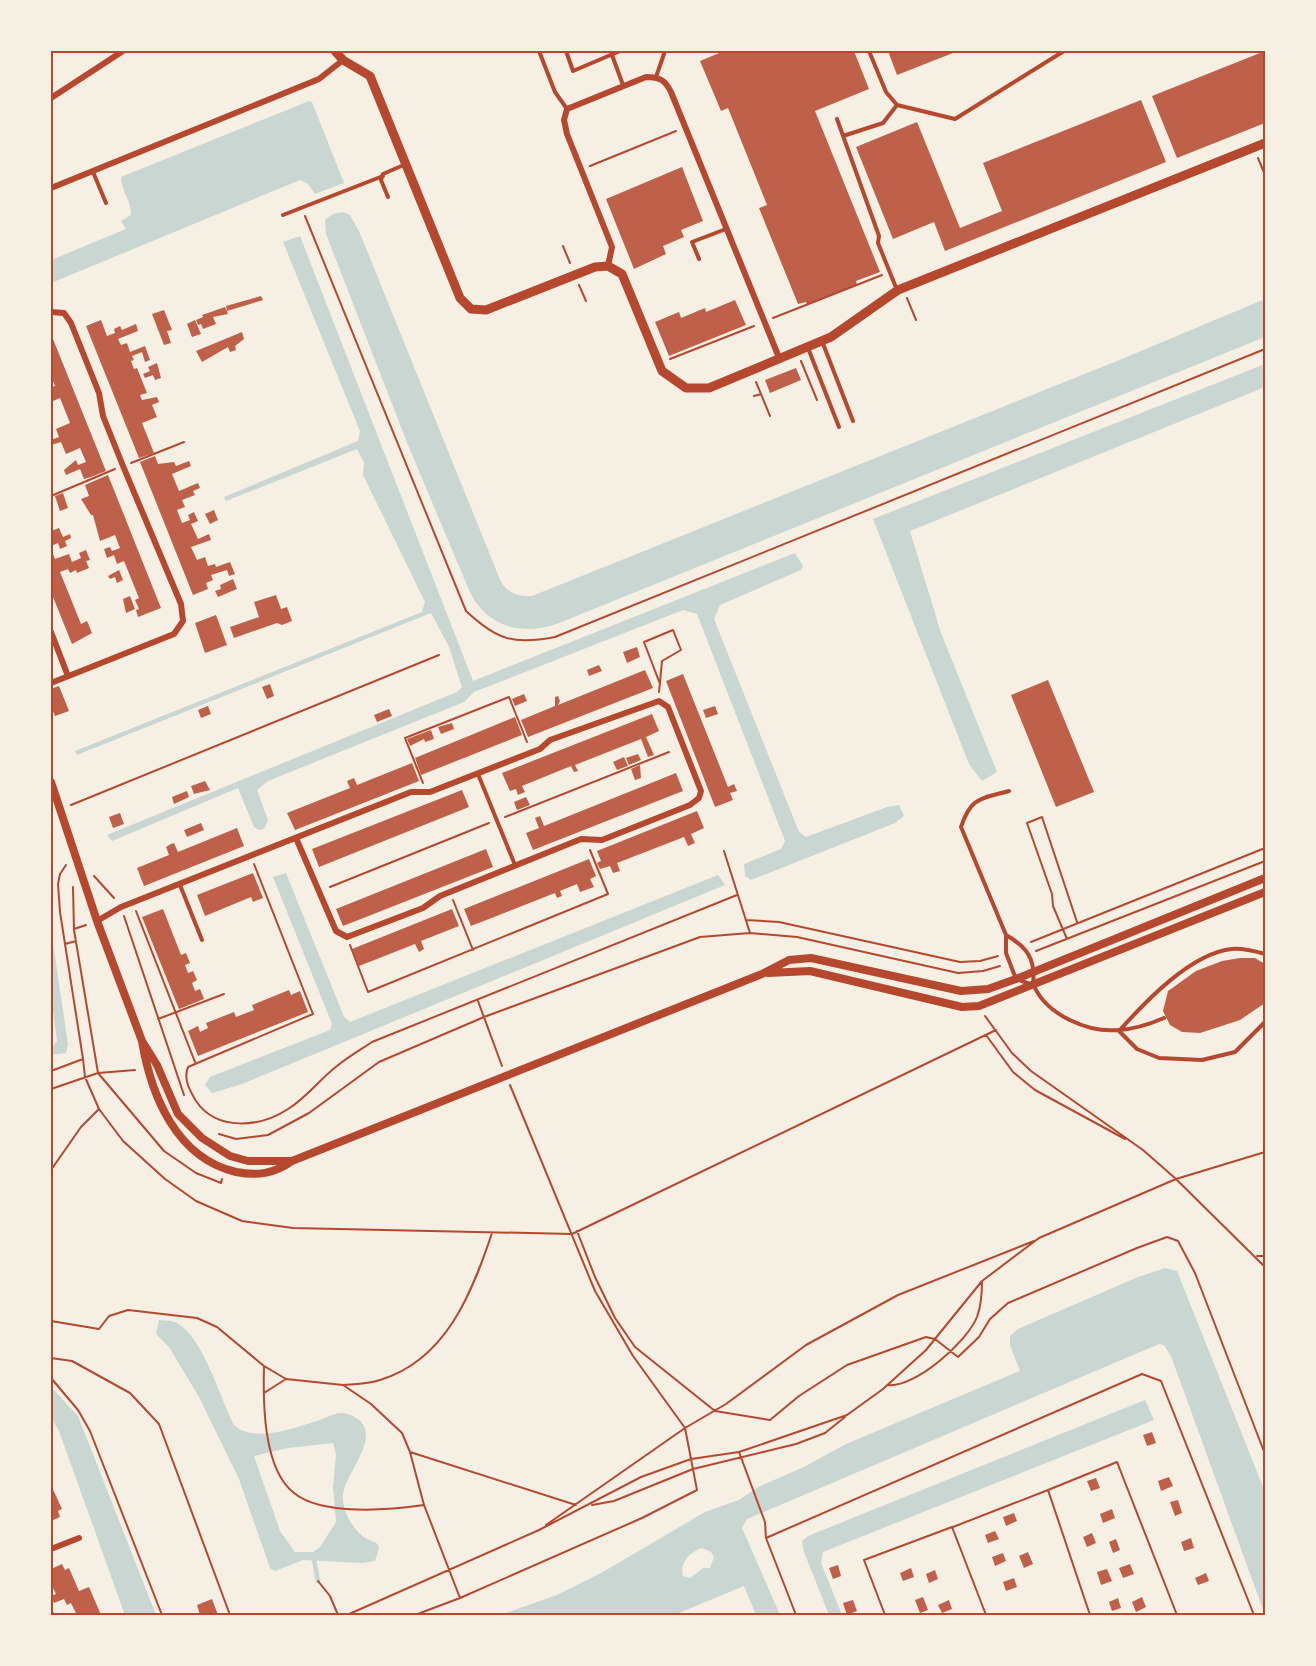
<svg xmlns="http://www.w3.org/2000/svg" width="1316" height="1666" font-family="'IBM Plex Sans',sans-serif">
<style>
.water{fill:#c9d6d2;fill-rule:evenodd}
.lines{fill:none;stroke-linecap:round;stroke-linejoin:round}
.stream{stroke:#c9d6d2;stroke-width:4.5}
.building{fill:#bf614a}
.path{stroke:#b5482f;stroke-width:2}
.service{stroke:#b5482f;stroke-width:4}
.minor{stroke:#b5482f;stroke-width:6}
.tertiary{stroke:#b5482f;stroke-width:8}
.secondary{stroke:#b5482f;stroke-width:9}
.neatline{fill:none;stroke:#b5482f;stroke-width:2}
</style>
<rect width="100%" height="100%" fill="#f6efe4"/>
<path class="water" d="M309,101L312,102L344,183L315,194L308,184L300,180L51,283V260L126,229L121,221L131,215C132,202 121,191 121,177Z
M343,212L350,215L359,231L501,582C508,593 519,597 532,596L1122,359L1265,299V337L559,623C522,637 486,627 469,590L408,445L326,234L325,220L333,214Z
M300,236L473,681L795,553L803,566L801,570L720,605L714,619L799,832L806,837L887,807L899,805L904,816L895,823L751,880L745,876L744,864L781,849L785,841L697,614L683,610L474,692L464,702L268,781L257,790L268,820L264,829L259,830L254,827L238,788L112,841L107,835L457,692L462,687L449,647L431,613L77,755L75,751L422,612L425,602L363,475L364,462L357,449L226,501L224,497L358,441L360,431L283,242Z
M1265,364V387L910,531L941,633L997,772L982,781L969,764L873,519Z
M286,873L344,1017L350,1022L718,875L725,885L242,1084L212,1093L205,1085L210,1077L330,1030L332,1024L273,877Z
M51,930L68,1044L66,1053L51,1055V1048L57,1041L51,995Z
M1165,1268L1177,1271L1265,1492V1615L1171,1356L1164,1345L1159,1344L747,1519L742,1528L780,1615H756L744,1586L674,1615H500L557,1595L603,1572L705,1512L739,1500L758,1487L804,1467L846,1444L1020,1371L1010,1345V1336L1018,1329L1138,1277ZM702,1548L711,1552L714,1557L710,1568H703L690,1578L683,1576C679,1563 690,1552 702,1548Z
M159,1320C165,1321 172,1320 177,1323C203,1337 220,1398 234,1425C254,1443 291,1429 314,1422C328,1418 338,1408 353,1416C386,1433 346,1471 343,1494C341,1510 354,1533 369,1540C375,1543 377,1541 379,1548L375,1561L362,1563L303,1560L275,1571L270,1568L239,1479L199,1397L169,1347L156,1334ZM333,1443L336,1454L333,1487L336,1522L320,1547L313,1552H295L280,1531L254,1456L288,1448Z
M51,1387L78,1416L156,1615H125L59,1431L51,1417Z
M1145,1400L1154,1420L823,1552L821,1563L842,1615H829L804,1552L802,1541L808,1536Z"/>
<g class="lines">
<path class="stream" d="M314,1560L318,1581"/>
</g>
<path class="building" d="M724,51H854L869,89L815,111L880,272L856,281L857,285L807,305L806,302L798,304L759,208L767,205L728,108L721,111L700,61Z
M888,51H958L897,75Z
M1265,51V123L1177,158L1152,96Z
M1141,100L1166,162L945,251L934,222L893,239L856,147L917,122L960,228L1002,211L983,163Z
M682,167L703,221L681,230L684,237L663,246L666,254L634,269L606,199Z
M261,296L263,300L227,311L226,306Z
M735,300L746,325L669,356L655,322L679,312L681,318L705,308L706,312Z
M225,307L228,314L213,317L216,324L203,329L201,324L198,325L196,320L203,317L202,315Z
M164,310L172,330L167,331L171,343L164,345L152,314Z
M101,320L107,336L115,333L114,329L120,326L122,330L136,324L138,331L118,339L121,345L127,343L130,352L145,346L150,360L145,362L142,352L132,356L134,360L131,361L134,369L137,368L147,393L140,395L142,400L157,397L159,402L152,405L157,417L142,423L154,453L139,458L86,326Z
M195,320L201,334L192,337L187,324Z
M242,332L244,339L235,346L236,350L230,352L228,347L202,362L196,351Z
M53,339L106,471L91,477L84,479L80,469L66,475L64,470L76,460L78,465L86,462L80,448L66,454L61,442L51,445V440L59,437L56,429L70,423L60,398L53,401L51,397V387L55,386L51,376V340Z
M157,363L161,378L155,380L153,375L145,378L143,374L150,371L148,367Z
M796,368L801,380L770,393L765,380Z
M155,456L158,464L174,462L176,466L189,461L191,466L172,474L179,491L198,483L200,488L193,491L195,495L182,500L185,507L177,510L182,523L190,520L188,515L194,512L198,521L191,524L198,539L209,534L211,540L191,547L197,560L205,557L208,566L215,564L216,567L230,562L235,574L229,576L227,570L211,575L213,580L206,583L208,589L193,595L140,462Z
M108,475L161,608L138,617L136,610L139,609L135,600L139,598L124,561L117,564L114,555L107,558L104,549L110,547L112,551L120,548L115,535L100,541L93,515H91L81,499L89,496L85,485Z
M63,493L68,508L60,511L55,496Z
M214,510L218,520L210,524L205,514Z
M59,528L63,537L70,534L71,538L65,541L67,546L60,549L58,543L51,546V531Z
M51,549L55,559L69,554L72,562L81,558L79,553L86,550L90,560L86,561L89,568L77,573L76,570L70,573L68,569L60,572L81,624L87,621L92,633L72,644L51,592Z
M119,570L123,580L117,583L115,577L110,579L108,576Z
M233,579L237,589L218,597L215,591L221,589L220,585Z
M276,595L281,609L287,607L292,621L282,625L277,623L234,638L230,627L259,617L254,602Z
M130,596L135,609L126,613L123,599Z
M216,615L227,645L205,653L195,623Z
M637,647L640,657L627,663L623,652Z
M599,665L602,671L589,676L587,670Z
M645,670L653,688L528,737L521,720L555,706V697L558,696L560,701L558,705Z
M683,674L728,787L734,784L737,791L730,793L733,800L715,807L666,681Z
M1048,680L1094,792L1056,807L1011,695Z
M270,684L274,696L267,699L262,687Z
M59,686L69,711L55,716L51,707V689Z
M524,694L527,701L515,706L512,699Z
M208,706L211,714L201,718L198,710Z
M715,706L718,714L706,718L703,710Z
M389,709L392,716L377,722L374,715Z
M652,714L659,731L646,737L654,755L648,757L641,739L575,765L578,771L574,772L571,766L522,786L525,792L518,795L516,789L510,791L502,773Z
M515,717L522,735L421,775L415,758Z
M452,723L454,729L441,734L438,727Z
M431,730L434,739L425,742L424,739L410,746L407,739Z
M638,754L641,760L629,765L626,758Z
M624,757L628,766L617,770L613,762Z
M412,763L419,781L295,830L287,813L350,788L347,781L354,778L357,785Z
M640,765L641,778L635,780L631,769Z
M676,773L683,791L533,850L526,833L539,828L535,818L540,816L544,826Z
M205,781L210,790L194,794L191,786Z
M462,790L469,807L319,867L312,849Z
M187,791L189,797L174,804L172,797Z
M526,797L530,805L517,810L514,802Z
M697,811L704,828L691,834L695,843L688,846L684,837L617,863L620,871L613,873L610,866L600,869L597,863L601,861L597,851Z
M120,813L124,824L113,828L109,817Z
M201,823L204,830L187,837L184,830Z
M237,828L244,846L144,886L137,868L169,855L166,847L171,844L174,843L178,852Z
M486,849L493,867L343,926L336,909Z
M589,859L596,876L590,879L594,887L580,892L577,884L560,891L562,896L557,898L555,893L471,926L464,909Z
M253,873L263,898L253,902L251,897L205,916L197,895Z
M163,909L181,955L186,953L190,963L185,965L188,973L193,971L197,980L192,983L195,991L200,989L204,999L179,1009L142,917Z
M452,909L459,926L421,941L424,949L419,952L415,944L359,966L352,949Z
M1240,958H1255L1265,964V1003L1240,1020L1200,1033L1182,1032L1170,1025L1163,1011L1168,991L1196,971L1222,961Z
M289,990L291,995L300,991L308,1012L198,1056L188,1031L198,1026L200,1032L208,1028L206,1023L234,1012L236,1017L254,1010L252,1005Z
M1152,1432L1156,1443L1147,1446L1143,1435Z
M1169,1477L1173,1486L1161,1491L1158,1481Z
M1096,1478L1100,1488L1091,1491L1087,1481Z
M51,1485L62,1509L58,1511L60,1517L51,1521Z
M1178,1500L1182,1513L1175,1516L1170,1502Z
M1112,1509L1115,1518L1103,1523L1100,1514Z
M1014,1513L1017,1521L1006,1526L1003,1517Z
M995,1531L999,1539L988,1543L985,1535Z
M1092,1533L1096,1543L1087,1547L1083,1537Z
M1191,1538L1194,1548L1184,1551L1181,1542Z
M1116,1539L1120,1550L1113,1553L1109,1542Z
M1028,1552L1033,1564L1024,1568L1019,1556Z
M1003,1553L1006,1561L995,1566L992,1557Z
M62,1564L65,1570L69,1568L79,1591L89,1587L101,1615H71L76,1613L71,1603L67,1605L64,1599L54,1603L51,1596L56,1594L51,1584V1569Z
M1130,1564L1134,1574L1123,1578L1119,1568Z
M838,1565L841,1576L833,1579L829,1568Z
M911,1568L914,1577L903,1581L900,1573Z
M1107,1569L1112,1581L1101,1585L1097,1572Z
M935,1570L938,1579L929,1583L926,1574Z
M1206,1573L1209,1581L1198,1585L1195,1578Z
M1014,1578L1017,1587L1006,1591L1003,1582Z
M923,1597L928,1610L920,1613L915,1600Z
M1142,1597L1146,1607L1136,1612L1132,1602Z
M1118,1598L1121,1608L1112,1611L1109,1602Z
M212,1599L218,1615H200L197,1605Z
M853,1600L857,1611L847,1615L843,1603Z
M949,1600L952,1609L942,1613L938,1605Z"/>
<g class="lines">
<path class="path" d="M696,51L697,52
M1258,158L1265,175
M590,166L676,131
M305,216L466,611C497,640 513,645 555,637L1265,349
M563,246L570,263
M579,285L586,301
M907,298L916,320
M773,318L882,275
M670,359L754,326
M801,361L817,400
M756,382L770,416
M754,396L761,394
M131,463L184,442
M51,496L115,469
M659,692L662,661L681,650L673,630L644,642L660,684
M423,783L405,738L509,697L527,742
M71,805L439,655
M505,817L669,752
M724,851L750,933
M254,864L313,1014L188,1067C183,1079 190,1091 196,1101C217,1132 261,1127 288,1109C306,1098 320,1079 337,1066C348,1057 360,1050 372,1042L737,895
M66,865L60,874L58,884L60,912L83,1059
M94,876L114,898
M73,887L74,930L98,1073L164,1151L196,1173L221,1183L222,1179
M330,887L489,823
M453,900L473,950
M136,911L195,1062
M124,916L184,1095
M746,920L779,922L960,962L980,961L998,956
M74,929L86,925
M1067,939L1053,906L1052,894L1027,823L1042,817L1077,922
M1031,942L1265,848
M65,944L76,941
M350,945L368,992L608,894L590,850
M1036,951L1265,861
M478,1001L502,1066
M985,1016L1012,1053L1031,1071L1143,1150L1176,1179L1265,1267
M158,1019L224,994
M986,1035L1013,1072L1035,1090L1125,1139
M51,1071L83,1059L85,1077L99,1109L123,1141L165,1179L196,1201L242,1221L293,1228L572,1234L996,1030
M51,1089L98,1073L135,1070
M219,1134L236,1139L268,1135L309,1113L379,1062L484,1017L700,937L750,933L797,937L958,973L983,971L1000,966
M51,1170L81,1127L99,1109
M577,1231L595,1277L615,1318L635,1347L715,1411L770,1420L799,1396L847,1365L926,1337L935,1339L958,1357L979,1337L990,1319L1008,1303L1137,1248L1167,1237L1178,1241L1195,1273L1265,1454
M1257,1256H1265
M51,1321L99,1329L109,1316L128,1310L197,1318L217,1327L264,1366L286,1379L343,1385L371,1404L402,1433L410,1452L424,1505L460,1598L415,1615
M51,1358L72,1361L130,1393L159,1424L230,1615
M264,1367C263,1402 263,1469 294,1493C322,1516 390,1510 424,1505
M51,1378L78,1410L90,1431L162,1615
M343,1385C355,1384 368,1384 380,1380C446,1360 472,1293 492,1233
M888,1385C915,1388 967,1342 977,1317C981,1306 982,1293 982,1281
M264,1393L286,1379
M410,1452L576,1505
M739,1452L765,1522L766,1538L796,1615
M592,1505L614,1501L693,1469L796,1444L825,1433L845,1417
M546,1525L685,1428L726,1404L806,1345L898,1295L1034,1241
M953,1527L1048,1490
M766,1538L1142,1374L1161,1381L1254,1615
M318,1581L330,1596L338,1615
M460,1598L642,1518L697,1490L685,1428L633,1356L595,1291L510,1085
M347,1615L539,1530L641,1477L691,1459L739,1452L847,1415L883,1389L926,1350L982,1281L1039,1238L1176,1179L1265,1152
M885,1615L864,1560L952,1527L986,1615
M1090,1615L1048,1490L1117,1462L1177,1615"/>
<path class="service" d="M539,51L555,92L567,109
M566,51L573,71L620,51
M869,51L886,92L897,105
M612,55L623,85
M656,77L665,51
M837,119L879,236L878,243L897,290
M843,136L883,123L897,105L955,119L1064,51
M93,172L106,203
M388,197L381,180L383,174L406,164
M283,215L383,176
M699,259L692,242L726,229
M822,341L853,421
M808,348L839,427
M478,774L515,865
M1009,791C980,799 971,797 961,827L1006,935V953L1016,979L1030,984
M180,885L202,940
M1006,935C1027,947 1036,959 1033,985
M1265,954C1254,951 1243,948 1232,949C1191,953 1145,1002 1119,1031L1137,1049L1159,1058L1202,1060L1235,1052L1265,1022
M1034,986C1047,1015 1088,1033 1119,1030C1135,1029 1150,1024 1164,1018"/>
<path class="minor" d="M51,98L123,51
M51,188L319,79L343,60
M608,266L612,247L567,134L564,120L567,109L646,77C660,77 665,80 671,92L780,360
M51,312L64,313L71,323L99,393L103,416L123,466L181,604L183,621L174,634L51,683
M51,632L68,676
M97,921L121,907L411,792H430L540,749L550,740L659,701L668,707L701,791L699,798L690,805L602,840L581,839L440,896L423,908L347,937L336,931L296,838
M51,1549L79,1538
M51,1614L52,1615"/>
<path class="tertiary" d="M51,782L97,921L142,1041L157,1065L178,1114L202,1138L230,1156L248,1161H291
M768,973L810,971L962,1007L979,1006L1265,892
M142,1041C151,1095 176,1158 236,1172C257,1176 274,1174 292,1161L762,974L789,960L811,958L961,991L988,989L1016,979L1265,878"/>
<path class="secondary" d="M335,51L343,60L370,76L460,298L471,309L486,310L595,267L608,266L622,274L662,371L686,388H709L831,337L898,290L1265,143"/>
</g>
<rect width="1316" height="1666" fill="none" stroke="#f6efe4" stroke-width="105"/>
<rect x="52" y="52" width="1212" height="1562" class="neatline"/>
</svg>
